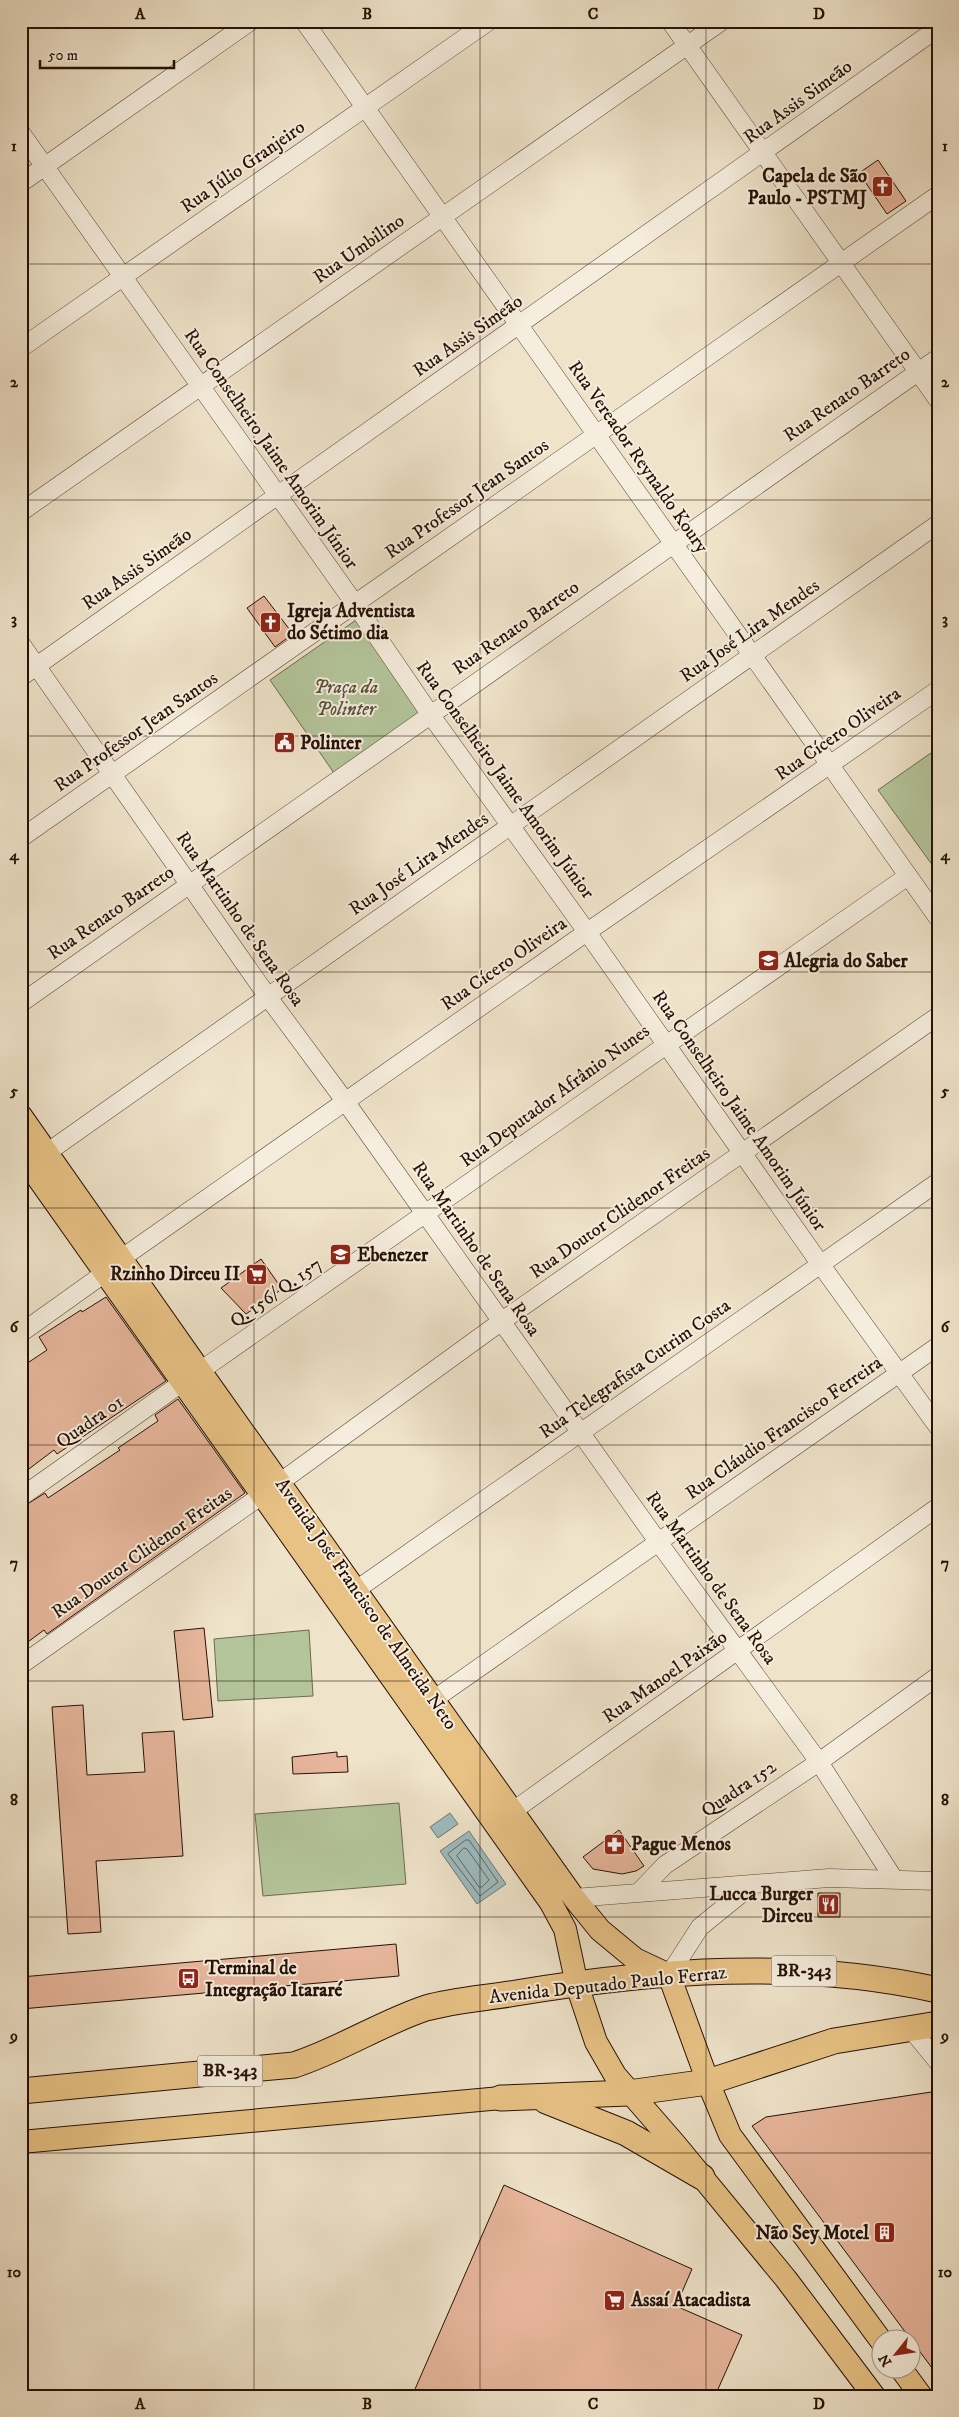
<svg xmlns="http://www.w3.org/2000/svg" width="959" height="2417" font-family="'IM FELL DW Pica',serif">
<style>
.green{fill:#b4c59b;stroke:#6c6a50}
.water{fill:#9dbcc0;stroke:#6d7776}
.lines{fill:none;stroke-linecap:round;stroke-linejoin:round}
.shore{stroke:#616663;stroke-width:1}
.building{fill:#e7b69c;stroke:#251006}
.minor-casing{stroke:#584537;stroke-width:19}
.major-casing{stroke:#251006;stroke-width:24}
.highway-casing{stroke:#251006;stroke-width:27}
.minor{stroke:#f5eddd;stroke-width:18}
.major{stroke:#e8c285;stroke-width:22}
.highway{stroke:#e8c285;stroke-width:25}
.grid{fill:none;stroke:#251006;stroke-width:1;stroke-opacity:0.55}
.labels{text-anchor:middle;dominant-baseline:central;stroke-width:4;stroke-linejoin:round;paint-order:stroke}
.shield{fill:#f5eddd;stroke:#635246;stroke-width:1}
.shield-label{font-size:18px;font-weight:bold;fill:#251006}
.street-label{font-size:19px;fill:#251006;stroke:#f5eddd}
.poi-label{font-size:19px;font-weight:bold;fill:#251006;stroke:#f5eddd;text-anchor:start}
.park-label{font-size:19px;font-style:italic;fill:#574f3a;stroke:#f5eddd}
.neatline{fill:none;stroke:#251006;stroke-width:2}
.grid-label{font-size:16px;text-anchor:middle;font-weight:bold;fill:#251006}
</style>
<rect width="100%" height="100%" fill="#efe3ca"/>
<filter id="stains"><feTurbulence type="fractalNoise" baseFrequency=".004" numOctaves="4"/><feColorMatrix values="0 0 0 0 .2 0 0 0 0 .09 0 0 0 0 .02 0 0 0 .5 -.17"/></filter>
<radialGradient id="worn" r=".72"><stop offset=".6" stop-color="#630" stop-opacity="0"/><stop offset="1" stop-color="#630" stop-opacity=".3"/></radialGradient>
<path class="green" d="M356,620L422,716L336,776L270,680Z
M938,748V873L878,790Z
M309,1630L313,1696L218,1701L214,1639Z
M399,1803L406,1884L263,1896L255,1814Z"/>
<path class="water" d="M450,1813L458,1824L438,1838L430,1827Z
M469,1831L506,1884L477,1904L440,1851Z"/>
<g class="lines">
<path class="shore" d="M466,1840H469L498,1882L480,1896L448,1854Z
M464,1848L467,1849L489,1880L482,1887H479L457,1856Z"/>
</g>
<path class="building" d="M878,160L906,201L887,214L859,173Z
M264,596L293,634L275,647L247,608Z
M261,1259L282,1289L246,1314L221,1288Z
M106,1297L166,1381L57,1454L54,1450L21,1475V1422L29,1417L21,1406V1371L28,1367L26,1364L47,1350L39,1337L81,1310L82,1312Z
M178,1399L245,1493L47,1634L44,1630L21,1647V1508L45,1493L48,1498L120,1450L118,1448L158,1421L155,1415Z
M204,1628L213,1717L183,1720L174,1631Z
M83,1705L87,1775L145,1772L142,1733L174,1731L183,1856L96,1861L101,1932L68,1934L52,1707Z
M337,1752V1757L347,1756L348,1772L293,1774L292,1757Z
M619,1830L644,1866L636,1871L622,1874L593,1869L583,1857Z
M818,1893H840V1917H818Z
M396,1944L399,1976L21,2009V1977Z
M938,2091V2376L752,2126L766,2117Z
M504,2185L692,2269L676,2306L742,2335L715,2396H412Z"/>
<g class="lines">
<defs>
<path id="minor" d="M304,21L938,918
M670,21L938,400
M21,133L355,604L430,714L587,932L821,1265L938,1427
M21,183L251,21
M21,348L489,21
M21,512L722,21
M21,644L268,997L345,1101L659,1543L819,1762L894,1879
M21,677L938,28
M21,838L938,195
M21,1003L938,358
M38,1159L938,524
M122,1258L587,932L938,690
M21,1333L105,1273
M200,1371C437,1208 671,1039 908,876
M21,1497L183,1382
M356,1590L938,1182
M21,1665L279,1483L502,1321L938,1016
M433,1700L938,1346
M513,1811L938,1507
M639,1892L665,1865L819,1762L938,1676
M574,1898L829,1878L938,1881
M669,1975L700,1927L753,1884
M911,2029L938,2062"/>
<path id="major" d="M21,1116L200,1371L574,1898L600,1930L635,1959L669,1975L708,2082L730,2135L882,2342
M21,1154L551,1903L565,1929L577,1985L596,2042L615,2075L675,2144L786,2279L874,2396
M21,2142L501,2098
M902,2370L921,2396"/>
<path id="highway" d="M21,2091L294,2065C340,2050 381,2023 426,2008C455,2000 487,1998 516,1993C655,1970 800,1959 938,1990
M501,2098L628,2093L708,2082L834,2041L938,2024
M546,2101L626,2133L702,2177"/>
</defs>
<use href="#minor" class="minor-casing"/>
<use href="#major" class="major-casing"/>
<use href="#highway" class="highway-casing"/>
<use href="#minor" class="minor"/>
<use href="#major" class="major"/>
<use href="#highway" class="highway"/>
</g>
<path class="grid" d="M254,21V2396M480,21V2396M706,21V2396M21,264H938M21,500H938M21,736H938M21,972H938M21,1208H938M21,1445H938M21,1681H938M21,1917H938M21,2153H938"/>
<defs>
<symbol id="church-square" viewBox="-11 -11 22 22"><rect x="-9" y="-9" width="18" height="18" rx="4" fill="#8f2418" stroke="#f5eddd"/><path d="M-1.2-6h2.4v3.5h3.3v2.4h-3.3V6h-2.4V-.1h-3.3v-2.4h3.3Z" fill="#fff"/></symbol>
<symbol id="civic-square" viewBox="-11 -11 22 22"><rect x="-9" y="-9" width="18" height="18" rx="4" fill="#8f2418" stroke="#f5eddd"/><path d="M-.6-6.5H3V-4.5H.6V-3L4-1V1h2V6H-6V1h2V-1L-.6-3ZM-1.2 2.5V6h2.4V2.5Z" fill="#fff"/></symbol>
<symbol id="school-square" viewBox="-11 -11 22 22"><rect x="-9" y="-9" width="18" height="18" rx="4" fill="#8f2418" stroke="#f5eddd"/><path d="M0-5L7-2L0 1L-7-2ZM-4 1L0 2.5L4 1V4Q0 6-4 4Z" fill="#fff"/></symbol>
<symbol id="supermarket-square" viewBox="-11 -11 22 22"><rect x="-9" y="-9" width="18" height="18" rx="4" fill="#8f2418" stroke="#f5eddd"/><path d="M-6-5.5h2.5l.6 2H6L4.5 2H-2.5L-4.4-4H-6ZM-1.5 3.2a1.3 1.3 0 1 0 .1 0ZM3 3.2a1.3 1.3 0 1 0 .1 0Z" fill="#fff"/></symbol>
<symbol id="pharmacy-square" viewBox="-11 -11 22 22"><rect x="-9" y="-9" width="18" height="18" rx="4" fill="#8f2418" stroke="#f5eddd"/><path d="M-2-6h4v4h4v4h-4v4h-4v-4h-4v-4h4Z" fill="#fff"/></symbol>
<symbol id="restaurant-square" viewBox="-11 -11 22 22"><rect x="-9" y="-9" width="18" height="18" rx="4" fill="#8f2418" stroke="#f5eddd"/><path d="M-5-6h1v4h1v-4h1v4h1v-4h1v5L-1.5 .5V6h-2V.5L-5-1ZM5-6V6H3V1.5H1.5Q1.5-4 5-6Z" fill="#fff"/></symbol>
<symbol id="bus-square" viewBox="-11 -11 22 22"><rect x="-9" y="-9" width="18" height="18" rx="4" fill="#8f2418" stroke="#f5eddd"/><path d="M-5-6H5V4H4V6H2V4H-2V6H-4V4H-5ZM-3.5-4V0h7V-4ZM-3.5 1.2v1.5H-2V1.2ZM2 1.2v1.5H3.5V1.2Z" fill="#fff"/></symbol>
<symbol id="building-square" viewBox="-11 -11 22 22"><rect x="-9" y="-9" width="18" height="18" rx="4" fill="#8f2418" stroke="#f5eddd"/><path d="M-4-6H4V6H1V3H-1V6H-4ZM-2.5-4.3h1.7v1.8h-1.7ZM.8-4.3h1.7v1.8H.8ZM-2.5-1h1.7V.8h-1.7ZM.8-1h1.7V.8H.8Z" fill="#fff"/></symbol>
</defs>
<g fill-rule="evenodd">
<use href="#church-square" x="870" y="174" width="25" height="25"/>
<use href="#church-square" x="258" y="610" width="25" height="25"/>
<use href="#civic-square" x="272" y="730" width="25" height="25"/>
<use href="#school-square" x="756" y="948" width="25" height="25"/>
<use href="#school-square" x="328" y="1242" width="25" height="25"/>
<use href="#supermarket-square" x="244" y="1262" width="25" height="25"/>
<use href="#pharmacy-square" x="602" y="1832" width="25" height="25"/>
<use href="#restaurant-square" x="816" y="1892" width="25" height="25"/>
<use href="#bus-square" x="176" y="1966" width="25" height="25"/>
<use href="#building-square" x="872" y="2220" width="25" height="25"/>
<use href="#supermarket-square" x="602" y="2288" width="25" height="25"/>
</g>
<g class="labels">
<g class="shield">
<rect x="771.5" y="1955.5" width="65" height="31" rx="4"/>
<rect x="197.5" y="2055.5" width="65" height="31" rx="4"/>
</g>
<g class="shield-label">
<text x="804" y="1971">BR-343</text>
<text x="230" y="2071">BR-343</text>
</g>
<g class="street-label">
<text transform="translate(798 102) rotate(-36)">Rua Assis Simeão</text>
<text transform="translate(243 167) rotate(-35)">Rua Júlio Granjeiro</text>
<text transform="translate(359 249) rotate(-35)">Rua Umbilino</text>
<text transform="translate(468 336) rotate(-35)">Rua Assis Simeão</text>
<text transform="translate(847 395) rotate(-35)">Rua Renato Barreto</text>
<text transform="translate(271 449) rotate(55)">Rua Conselheiro Jaime Amorim Júnior</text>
<text transform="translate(638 457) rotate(55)">Rua Vereador Reynaldo Koury</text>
<text transform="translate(467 499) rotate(-35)">Rua Professor Jean Santos</text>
<text transform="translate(137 569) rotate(-35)">Rua Assis Simeão</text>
<text transform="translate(516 628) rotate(-35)">Rua Renato Barreto</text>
<text transform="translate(750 631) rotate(-35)">Rua José Lira Mendes</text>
<text transform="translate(136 732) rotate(-35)">Rua Professor Jean Santos</text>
<text transform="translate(838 734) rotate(-35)">Rua Cícero Oliveira</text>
<text transform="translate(505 780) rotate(54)">Rua Conselheiro Jaime Amorim Júnior</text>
<text transform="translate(419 864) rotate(-35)">Rua José Lira Mendes</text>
<text transform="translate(111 913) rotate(-35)">Rua Renato Barreto</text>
<text transform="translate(240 919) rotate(55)">Rua Martinho de Sena Rosa</text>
<text transform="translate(504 964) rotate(-35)">Rua Cícero Oliveira</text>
<text transform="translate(555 1096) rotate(-36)">Rua Deputador Afrânio Nunes</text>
<text transform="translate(739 1111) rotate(55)">Rua Conselheiro Jaime Amorim Júnior</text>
<text transform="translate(620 1213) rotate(-35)">Rua Doutor Clidenor Freitas</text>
<text transform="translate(476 1249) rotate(55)">Rua Martinho de Sena Rosa</text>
<text transform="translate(276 1293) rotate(-35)">Q. 156/ Q. 157</text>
<text transform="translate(635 1369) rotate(-35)">Rua Telegrafista Cutrim Costa</text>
<text transform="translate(90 1422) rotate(-35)">Quadra 01</text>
<text transform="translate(784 1428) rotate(-35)">Rua Cláudio Francisco Ferreira</text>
<text transform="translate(142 1553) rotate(-35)">Rua Doutor Clidenor Freitas</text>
<text transform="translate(711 1578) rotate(54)">Rua Martinho de Sena Rosa</text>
<text transform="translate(366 1604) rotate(55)">Avenida José Francisco de Almeida Neto</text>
<text transform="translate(665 1677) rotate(-35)">Rua Manoel Paixão</text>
<text transform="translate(739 1789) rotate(-34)">Quadra 152</text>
<text transform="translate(608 1985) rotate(-6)">Avenida Deputado Paulo Ferraz</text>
</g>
<g class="poi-label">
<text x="867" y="176" text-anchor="end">Capela de São<tspan x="867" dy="22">Paulo - PSTMJ</tspan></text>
<text x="287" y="611">Igreja Adventista<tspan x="287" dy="22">do Sétimo dia</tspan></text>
<text x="300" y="743">Polinter</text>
<text x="784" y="961">Alegria do Saber</text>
<text x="357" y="1255">Ebenezer</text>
<text x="240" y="1274" text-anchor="end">Rzinho Dirceu II</text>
<text x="631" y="1844">Pague Menos</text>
<text x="813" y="1894" text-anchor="end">Lucca Burger<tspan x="813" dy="22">Dirceu</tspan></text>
<text x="205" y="1968">Terminal de<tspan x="205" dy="22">Integração Itararé</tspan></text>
<text x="869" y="2233" text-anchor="end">Não Sey Motel</text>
<text x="631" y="2300">Assaí Atacadista</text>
</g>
<g class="park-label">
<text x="346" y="687">Praça da<tspan x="346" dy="22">Polinter</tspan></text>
</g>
</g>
<rect width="959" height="2417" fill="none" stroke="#efe3ca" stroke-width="55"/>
<g transform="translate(896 2354) rotate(240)"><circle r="24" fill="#f5eddd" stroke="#a29587"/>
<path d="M0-4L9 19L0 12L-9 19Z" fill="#8f2418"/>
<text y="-8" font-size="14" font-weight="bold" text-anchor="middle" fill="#251006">N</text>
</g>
<path d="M40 60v8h134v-8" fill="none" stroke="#251006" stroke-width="2.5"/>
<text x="48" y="60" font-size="15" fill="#251006" stroke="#f5eddd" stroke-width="4" paint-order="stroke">50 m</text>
<rect x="28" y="28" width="904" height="2362" class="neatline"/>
<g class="grid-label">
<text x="140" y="19">A</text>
<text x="367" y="19">B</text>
<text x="593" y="19">C</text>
<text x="819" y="19">D</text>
<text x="14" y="151">1</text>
<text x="945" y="151">1</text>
<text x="14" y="387">2</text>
<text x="945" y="387">2</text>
<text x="14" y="624">3</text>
<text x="945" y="624">3</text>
<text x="14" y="860">4</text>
<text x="945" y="860">4</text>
<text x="14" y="1096">5</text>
<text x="945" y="1096">5</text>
<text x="14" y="1332">6</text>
<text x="945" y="1332">6</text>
<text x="14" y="1568">7</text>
<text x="945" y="1568">7</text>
<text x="14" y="1805">8</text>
<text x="945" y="1805">8</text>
<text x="14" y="2041">9</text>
<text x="945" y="2041">9</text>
<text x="14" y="2277">10</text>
<text x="945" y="2277">10</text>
<text x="140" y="2409">A</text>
<text x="367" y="2409">B</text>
<text x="593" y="2409">C</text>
<text x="819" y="2409">D</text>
</g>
<rect width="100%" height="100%" filter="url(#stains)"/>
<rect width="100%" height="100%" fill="url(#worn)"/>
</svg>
